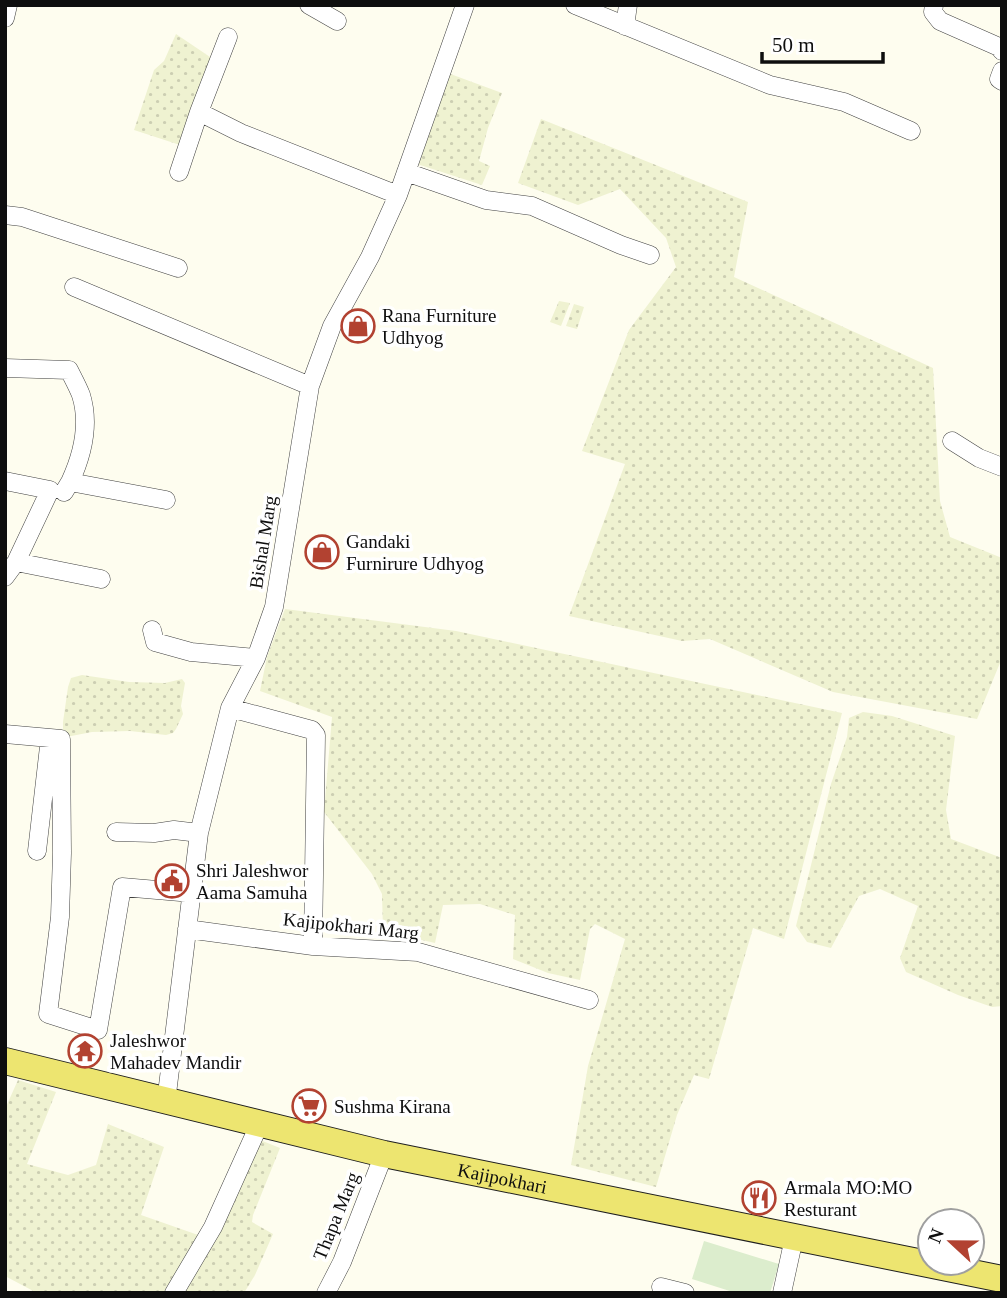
<svg xmlns="http://www.w3.org/2000/svg" width="1007" height="1298" font-family="'Times New Roman',serif">
<style>
.farmland{fill:url(#farmland-dots)}
.pitch{fill:#dcedcd}
.lines{fill:none;stroke-linecap:round;stroke-linejoin:round}
.minor-casing{stroke:#414141;stroke-width:19}
.primary-casing{stroke:#1f1f1f;stroke-width:28}
.minor{stroke:#fff;stroke-width:18}
.primary{stroke:#ede570;stroke-width:26}
.labels{text-anchor:middle;dominant-baseline:central;stroke-width:7;stroke-linejoin:round;paint-order:stroke}
.poi-label{font-size:19px;fill:#0e0e0e;stroke:#fff;text-anchor:start}
.street-label{font-size:19px;fill:#0e0e0e;stroke:#fff}
</style>
<defs>
<pattern id="farmland-dots" width="8" height="8" patternUnits="userSpaceOnUse" patternTransform="scale(1.75)"><rect width="8" height="8" fill="#eff2d1"/><path d="M2 2h.1M6 6h.1" fill="none" stroke="#ccceb2" stroke-width="1.8" stroke-linecap="round"/></pattern>
</defs>
<rect width="100%" height="100%" fill="#fefdef"/>
<path class="farmland" d="M176,34L213,59L180,145L134,130L154,70L164,61Z
M445,72L502,93L488,128L479,161L490,166L482,185L414,163Z
M541,119L748,202L734,277L933,368L940,501L950,537L1002,558V658L977,719L833,692L710,639L682,641L569,616L625,464L582,451L629,330L676,267L666,238L620,189L578,205L518,183Z
M559,301L570,303L561,326L550,322Z
M574,304L584,307L577,329L566,326Z
M285,609L456,631L842,713L784,939L753,928L709,1079L694,1075L677,1115L656,1187L571,1165L588,1066L625,939L595,924L590,929L580,980L548,973L513,959L515,915L480,904L443,905L435,943L383,931L382,894L372,874L324,812L332,717L260,691L267,657Z
M82,675L129,682L165,683L182,679L185,683L181,706L183,714L176,729L173,733L166,735L130,731L92,732L66,737L63,734V722L68,687L71,678Z
M863,712L892,716L955,736L946,810L951,839L1002,858V1006L992,1007L958,995L906,972L900,958L918,906L880,889L859,896L831,948L807,942L796,926L831,784L847,737L849,718Z
M18,1080L56,1092L27,1164L68,1175L96,1165L108,1124L164,1147L141,1215L201,1236L168,1293H37L5,1276V1109Z
M260,1140L280,1148L253,1215L252,1222L273,1234L255,1275L244,1293H182Z"/>
<path class="pitch" d="M704,1241L779,1264L770,1293H736L692,1279Z"/>
<g class="lines">
<defs>
<path id="minor" d="M309,5L337,21
M575,5L770,85L844,102L911,131
M934,5L933,12L940,21L999,47L1002,51
M5,18L8,5
M625,26L628,5
M1002,71L999,79L1002,81
M199,112L228,37
M179,172L199,112L241,133L398,195
M406,172L486,200L532,206L621,245L650,255
M5,215L22,217L178,268
M74,287L310,386
M5,368L69,370C73,378 78,387 81,395C90,424 82,456 70,482
M952,441L979,458L1002,467
M5,481L50,490L16,562L5,577
M64,492L70,482L166,500
M16,562L101,579
M152,630L155,642L191,652L256,658
M230,708L312,730L316,735L313,946
M5,734L50,738L37,851
M50,738L61,739L62,853L60,917L48,1014L98,1030L122,887L192,893
M116,832L154,833L174,830L199,833
M187,929L313,946L418,952L589,1000
M166,1102L199,833L230,708L256,658L274,607L310,386L332,326L370,257L398,195L465,5
M661,1287L685,1293
M174,1293L213,1227L259,1125
M326,1293L342,1262L384,1154
M782,1293L794,1238"/>
<g id="primary">
<path id="s1" d="M5,1061L384,1154L1002,1279"/>
</g>
</defs>
<use href="#minor" class="minor-casing"/>
<use href="#primary" class="primary-casing"/>
<use href="#minor" class="minor"/>
<use href="#primary" class="primary"/>
</g>
<defs>
<symbol id="shop-ring" viewBox="-11 -11 22 22"><circle r="9.5" fill="#fff" stroke="#b24231" stroke-width="1.5"/><path d="M-5-2.5h2.3a2.7 3.5 0 0 1 5.4 0H5L5.5 6h-11ZM-1.5-2.5h3a1.5 2.3 0 0 0-3 0Z" fill="#b24231"/></symbol>
<symbol id="civic-ring" viewBox="-11 -11 22 22"><circle r="9.5" fill="#fff" stroke="#b24231" stroke-width="1.5"/><path d="M-.6-6.5H3V-4.5H.6V-3L4-1V1h2V6H-6V1h2V-1L-.6-3ZM-1.2 2.5V6h2.4V2.5Z" fill="#b24231"/></symbol>
<symbol id="temple-ring" viewBox="-11 -11 22 22"><circle r="9.5" fill="#fff" stroke="#b24231" stroke-width="1.5"/><path d="M0-6L5-2H3V0L6.5 2.5H4V6H1.5V3h-3V6H-4V2.5H-6.5L-3 0V-2H-5Z" fill="#b24231"/></symbol>
<symbol id="supermarket-ring" viewBox="-11 -11 22 22"><circle r="9.5" fill="#fff" stroke="#b24231" stroke-width="1.5"/><path d="M-6-5.5h2.5l.6 2H6L4.5 2H-2.5L-4.4-4H-6ZM-1.5 3.2a1.3 1.3 0 1 0 .1 0ZM3 3.2a1.3 1.3 0 1 0 .1 0Z" fill="#b24231"/></symbol>
<symbol id="restaurant-ring" viewBox="-11 -11 22 22"><circle r="9.5" fill="#fff" stroke="#b24231" stroke-width="1.5"/><path d="M-5-6h1v4h1v-4h1v4h1v-4h1v5L-1.5 .5V6h-2V.5L-5-1ZM5-6V6H3V1.5H1.5Q1.5-4 5-6Z" fill="#b24231"/></symbol>
</defs>
<g fill-rule="evenodd">
<use href="#shop-ring" x="339" y="307" width="38" height="38"/>
<use href="#shop-ring" x="303" y="533" width="38" height="38"/>
<use href="#civic-ring" x="153" y="862" width="38" height="38"/>
<use href="#temple-ring" x="66" y="1032" width="38" height="38"/>
<use href="#supermarket-ring" x="290" y="1087" width="38" height="38"/>
<use href="#restaurant-ring" x="740" y="1179" width="38" height="38"/>
</g>
<g class="labels">
<g class="poi-label">
<text x="382" y="315">Rana Furniture<tspan x="382" dy="22">Udhyog</tspan></text>
<text x="346" y="541">Gandaki<tspan x="346" dy="22">Furnirure Udhyog</tspan></text>
<text x="196" y="870">Shri Jaleshwor<tspan x="196" dy="22">Aama Samuha</tspan></text>
<text x="110" y="1040">Jaleshwor<tspan x="110" dy="22">Mahadev Mandir</tspan></text>
<text x="334" y="1106">Sushma Kirana</text>
<text x="784" y="1187">Armala MO:MO<tspan x="784" dy="22">Resturant</tspan></text>
</g>
<g class="street-label">
<text transform="translate(263 542) rotate(-81)">Bishal Marg</text>
<text transform="translate(351 926) rotate(6)">Kajipokhari Marg</text>
<text stroke="none"><textPath href="#s1" startOffset="511">Kajipokhari</textPath></text>
<text transform="translate(336 1216) rotate(-68)">Thapa Marg</text>
</g>
</g>
<rect width="1007" height="1298" fill="none" stroke="#0e0e0e" stroke-width="14"/>
<g transform="translate(951 1242) rotate(292)"><circle r="33" fill="#ffffff" stroke="#9f9f9f" stroke-width="2"/>
<path d="M0-5L12 26L0 18L-12 26Z" fill="#b24231"/>
<text y="-10" font-size="19" font-weight="bold" text-anchor="middle" fill="#0e0e0e">N</text>
</g>
<path d="M762 52v10h121v-10" fill="none" stroke="#0e0e0e" stroke-width="3.5"/>
<text x="772" y="52" font-size="21" fill="#0e0e0e" stroke="#ffffff" stroke-width="5" paint-order="stroke">50 m</text>
</svg>
